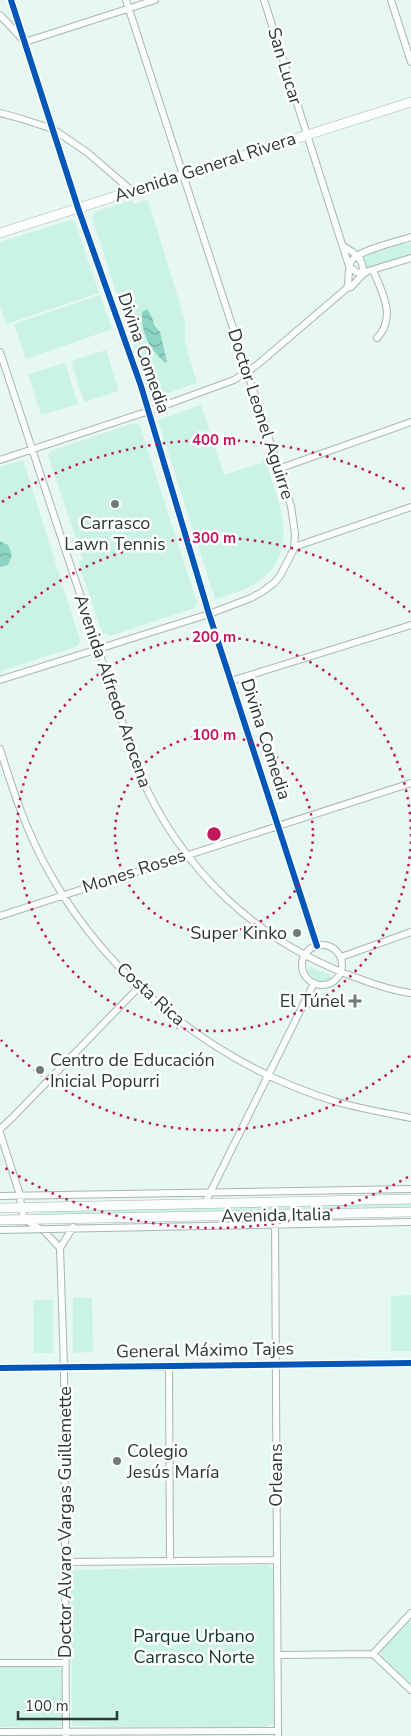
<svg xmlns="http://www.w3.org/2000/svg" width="411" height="1736" font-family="'Nunito Sans',sans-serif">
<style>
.green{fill:#caf3e6}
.water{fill:url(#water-waves)}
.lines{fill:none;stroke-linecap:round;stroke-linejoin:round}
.minor-casing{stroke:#a8b6b2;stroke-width:8}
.major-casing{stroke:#a8b6b2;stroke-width:10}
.minor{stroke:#fbfefd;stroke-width:6}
.major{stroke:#fbfefd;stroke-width:9}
.cycleway-casing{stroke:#fff;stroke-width:9}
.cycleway{stroke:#0057b8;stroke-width:6}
.ring{fill:none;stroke:#c2185b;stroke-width:2.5;stroke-dasharray:2.5 5}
.poi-dot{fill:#6d7c78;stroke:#fff;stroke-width:2}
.labels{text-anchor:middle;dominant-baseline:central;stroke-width:5;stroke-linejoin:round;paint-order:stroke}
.street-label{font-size:18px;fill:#2b3a36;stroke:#fff}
.poi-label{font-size:18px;fill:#2b3a36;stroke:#fff;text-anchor:end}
.park-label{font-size:18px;fill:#0a382e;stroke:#fff}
.centre{fill:#c2185b;stroke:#fff;stroke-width:2.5}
.ring-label{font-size:15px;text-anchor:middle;font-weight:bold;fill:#c2185b;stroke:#fff;stroke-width:5;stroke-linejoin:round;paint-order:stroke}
</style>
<defs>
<pattern id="water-waves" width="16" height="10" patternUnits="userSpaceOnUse" patternTransform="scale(1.25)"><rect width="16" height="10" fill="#8dd5c2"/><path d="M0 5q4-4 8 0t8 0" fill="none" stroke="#73ae9e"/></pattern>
</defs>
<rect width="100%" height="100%" fill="#e7f7f2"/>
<path class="green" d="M132,200L133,204L148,200L185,321V343L197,383L154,398L149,395L92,217L95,212Z
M70,220L75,222L99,293L6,324L0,305V242Z
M405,243L411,244V255L410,256L367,268L365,267V261L362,256Z
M100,295L112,329L26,359L14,324Z
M106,350L119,391L84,402L71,361Z
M65,363L78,404L41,415L28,374Z
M201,405L224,475L261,463L264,458C279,502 305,556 251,586C240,592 227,595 215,599L158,420Z
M135,423L140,426L197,603L194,608L110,636L102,632L78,562L83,560L48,455L51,451Z
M23,460L80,640L78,646L0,671V467Z
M308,966L330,975L331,979C321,983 313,980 308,971Z
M411,1203V1209L38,1215V1214L40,1211Z
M411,1239V1351H391V1296L411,1295Z
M73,1298H92L93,1352L73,1353Z
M33,1300H53V1353H34Z
M265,1565L272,1567L273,1569L274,1723L266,1727H94L72,1725L71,1572L73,1570Z
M411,1620V1687L384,1660L381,1655L382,1649Z
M0,1667H56L63,1670V1725L56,1727H0Z"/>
<path class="water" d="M147,309L152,317L154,325L160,332L167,362L165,363C149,348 141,334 142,312Z
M0,541L8,545L12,555L8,565L0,567Z"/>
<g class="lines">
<defs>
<path id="minor" d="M11,0L78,208L141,386L209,614L317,946
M264,0L349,266L356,272L363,274C364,258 355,253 343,246
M391,0L411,62
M0,15L25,42L155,0
M0,113L19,118L53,129L88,153L132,191
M373,270C382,292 397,317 377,338
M347,288C350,280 347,270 351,262C355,251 399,241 411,237
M0,352L138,770C180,869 257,943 360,979C376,985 394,991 411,993
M0,460L149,411L234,380L257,365L347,288L351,287L363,274L368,271L411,258
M278,469L411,422
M294,547L411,507
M0,680L209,614L251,598L262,592L274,583L280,576L294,549L295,534L291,506L126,0
M231,681L411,625
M0,749C13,791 27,833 49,872C110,981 218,1066 337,1102C362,1109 386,1113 411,1118
M0,916L411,783
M302 965a20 20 0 1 1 40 0a20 20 0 1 1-40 0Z
M341,957L411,932
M0,1129L12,1118L139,987
M0,1133L20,1195L21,1207L25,1220L44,1231L60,1248L73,1227
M0,1196L411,1189
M205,1203L314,983
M275,1215L278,1736
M0,1230L411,1222
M60,1248L64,1367L66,1736
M169,1366L170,1561
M0,1368L411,1363
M65,1562L277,1560
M373,1654L411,1690
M278,1655L373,1654L411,1613
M0,1663H65
M0,1732L278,1731"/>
<path id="major" d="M0,233L411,102
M0,1208L411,1199
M0,1220L411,1212"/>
</defs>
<use href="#minor" class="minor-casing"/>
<use href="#major" class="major-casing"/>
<use href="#minor" class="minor"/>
<use href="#major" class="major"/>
<defs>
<path id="cycleway" d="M11,0L78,208L141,386L209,614L317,946
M0,1368L411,1363"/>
</defs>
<use href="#cycleway" class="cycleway-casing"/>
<use href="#cycleway" class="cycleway"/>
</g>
<g class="ring">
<circle cx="214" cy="834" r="99"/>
<circle cx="214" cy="834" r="197"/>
<path d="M410 1056A296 296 0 0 1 1 1040M1 628A296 296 0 0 1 410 612"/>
<path d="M408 1177A394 394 0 0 1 2 1166M2 502A394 394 0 0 1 408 491"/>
</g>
<g class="poi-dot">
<circle cx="115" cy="504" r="5"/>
<circle cx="297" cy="933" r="5"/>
<path d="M352.5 993.5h5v5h5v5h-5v5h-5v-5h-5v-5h5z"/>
<circle cx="40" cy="1070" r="5"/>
<circle cx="117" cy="1461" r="5"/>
</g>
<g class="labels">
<g class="street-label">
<text transform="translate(285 66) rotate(73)">San Lucar</text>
<text transform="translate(205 167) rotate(-18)">Avenida General Rivera</text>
<text transform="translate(144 353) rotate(71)">Divina Comedia</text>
<text transform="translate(261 414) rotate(72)">Doctor Leonel Aguirre</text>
<text transform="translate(113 691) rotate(71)">Avenida Alfredo Arocena</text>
<text transform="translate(266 739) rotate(72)">Divina Comedia</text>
<text transform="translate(134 871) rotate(-18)">Mones Roses</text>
<text transform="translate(151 994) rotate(42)">Costa Rica</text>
<text transform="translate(276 1215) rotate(-1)">Avenida Italia</text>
<text transform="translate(205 1350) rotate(-1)">General Máximo Tajes</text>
<text transform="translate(276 1475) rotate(-90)">Orleans</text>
<text transform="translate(65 1522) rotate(-90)">Doctor Alvaro Vargas Guillemette</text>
</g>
<g class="poi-label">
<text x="115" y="523" text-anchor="middle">Carrasco<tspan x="115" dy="21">Lawn Tennis</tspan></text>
<text x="287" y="933">Super Kinko</text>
<text x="345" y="1001">El Túnel</text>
<text x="50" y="1060" text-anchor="start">Centro de Educación<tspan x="50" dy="21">Inicial Popurri</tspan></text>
<text x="127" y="1451" text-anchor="start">Colegio<tspan x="127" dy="21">Jesús María</tspan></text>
</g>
<g class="park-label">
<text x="194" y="1636">Parque Urbano<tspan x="194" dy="21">Carrasco Norte</tspan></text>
</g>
</g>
<circle cx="214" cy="834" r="8" class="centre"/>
<g class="ring-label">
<text x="214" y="445">400 m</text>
<text x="214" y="543">300 m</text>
<text x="214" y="642">200 m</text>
<text x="214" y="740">100 m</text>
</g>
<path d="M18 1711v8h99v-8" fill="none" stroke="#2b3a36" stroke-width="2.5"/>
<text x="25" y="1711" font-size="15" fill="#2b3a36" stroke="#ffffff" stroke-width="4" paint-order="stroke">100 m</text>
</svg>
